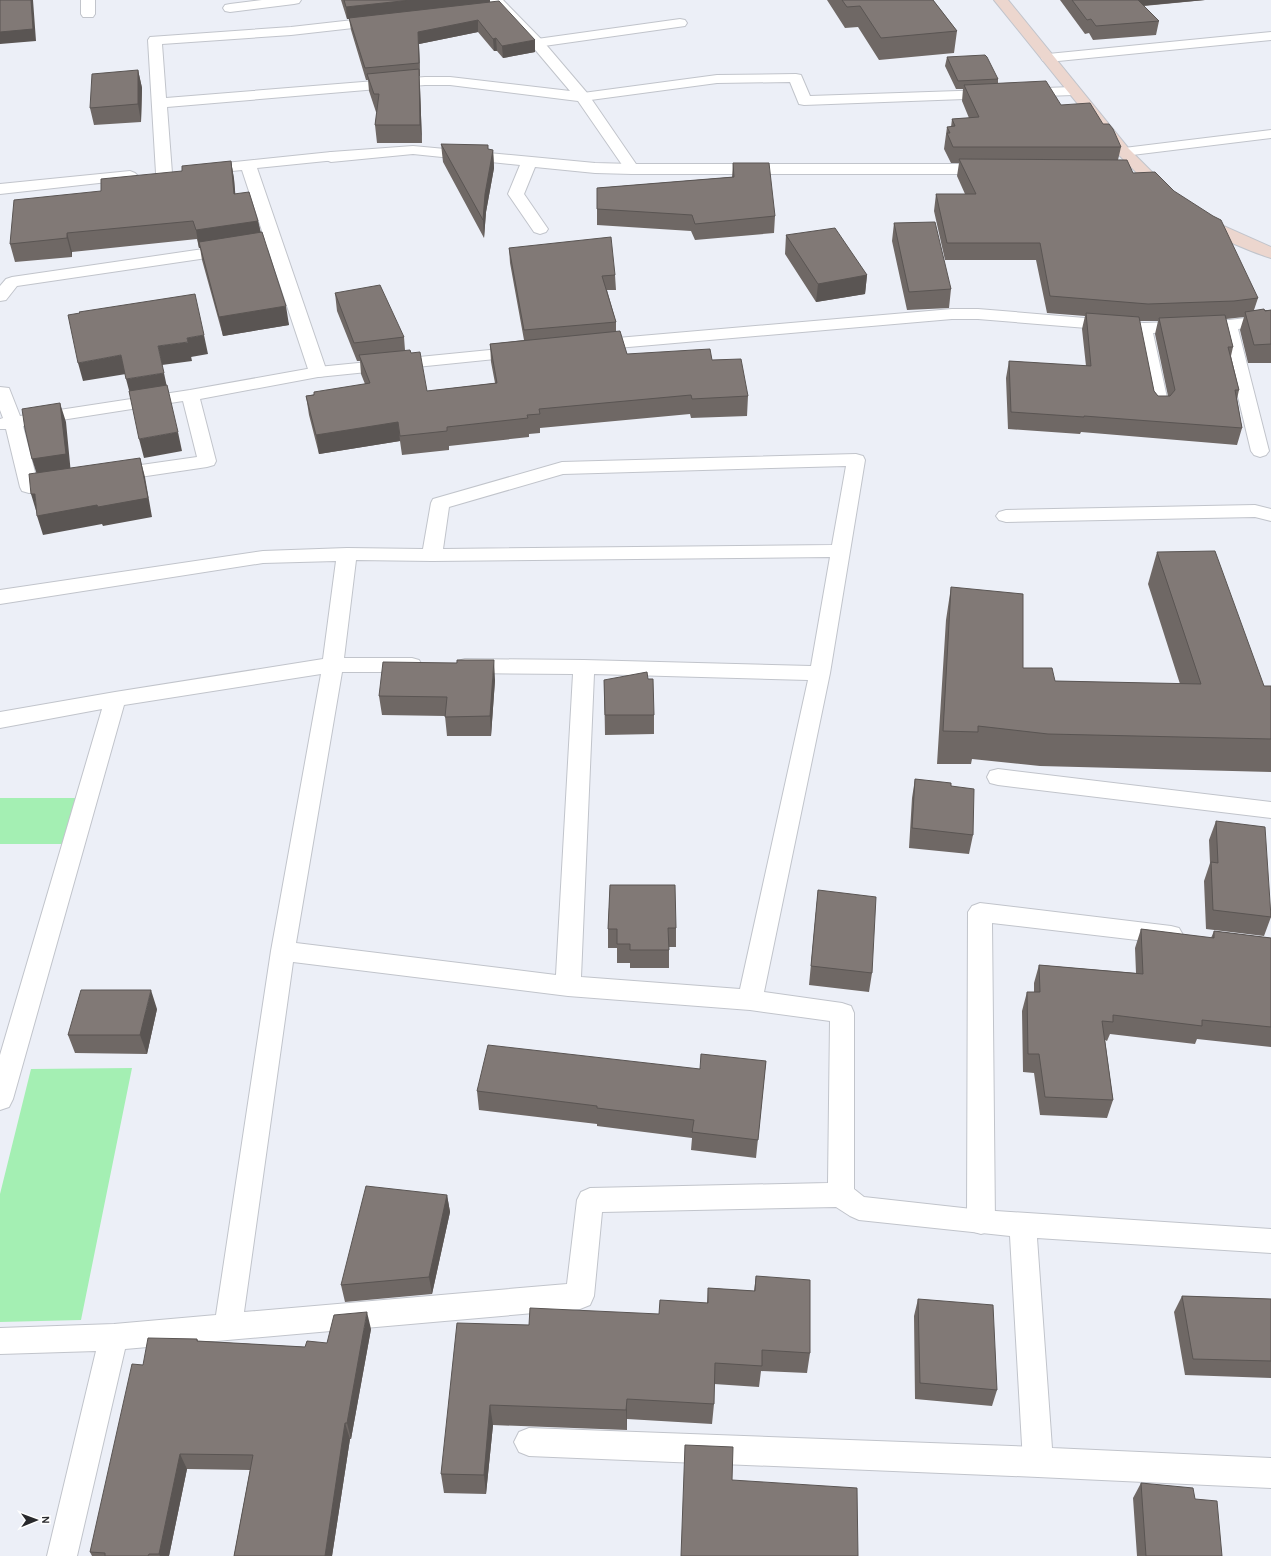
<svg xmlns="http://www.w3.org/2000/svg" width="1271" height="1556" font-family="Karla,sans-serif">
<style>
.green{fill:#a4efb3}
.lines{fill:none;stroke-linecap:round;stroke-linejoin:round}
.lane-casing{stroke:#c1c4cb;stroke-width:2}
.street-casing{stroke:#c1c4cb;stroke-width:2}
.secondary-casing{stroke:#c1c4cb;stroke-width:2}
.lane{fill:#fff;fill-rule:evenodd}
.street{fill:#fff;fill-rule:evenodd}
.secondary{fill:#ecd6ce;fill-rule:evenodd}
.wall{fill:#6f6865;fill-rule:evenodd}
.shaded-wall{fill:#5a5553}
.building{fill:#817976;stroke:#5a5553}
</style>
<rect width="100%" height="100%" fill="#eceff7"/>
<path class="green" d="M0,798H82L67,844H0Z
M132,1068L81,1320L0,1322V1194L31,1069Z"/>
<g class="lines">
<defs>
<path id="lane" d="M81,0H95V14L93,17H83L81,14Z
M262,0H301L299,3L294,4L230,12L225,11L223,8L225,5L230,4Z
M680,19L685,20L687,23L685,26L537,47L532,46L530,43L532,40L537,39Z
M1271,32V40L1048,62L1043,61L1041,58L1043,55L1048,54Z
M796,74L801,75L810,96L1073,87L1078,88L1080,91L1078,94L1073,95L804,105L799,104L790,82L717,83L583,101L578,100L576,97L578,94L583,93L717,75Z
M413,146L595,163L632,164L637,166L640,169L637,172L632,174L595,173L535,167L524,194L548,229L546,232L540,234L534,232L508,194L520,165L413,154L331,162L326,160L323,157L326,154L331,152Z
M952,309H978L1144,323L1229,320L1271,315V325L1238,329L1269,451L1266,455L1260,457L1254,455L1251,451L1222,330L1153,333L1169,407L1166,411L1160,412L1154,411L1151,407L1136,332L978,319H952L594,350L588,349L585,345L588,341L594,340Z
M520,347L526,348L529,352L526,356L318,377L200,399L216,461L214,465L207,467L113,481L106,479L104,475L106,471L113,469L197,457L183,401L23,426L37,480L59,476L66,478L68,482L66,486L29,493L22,491L20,487L6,429H0V419L3,418L0,410V387L9,388L20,416L190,390L318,367Z
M1255,505L1271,509V521L1255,517L1006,522L999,520L996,516L999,512L1006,510Z
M998,769L1271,802V818L998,785L990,783L987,777L990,771Z
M980,903L1171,926L1179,928L1183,935L1179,942L1171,944L992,923L995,1222L991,1231L981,1234L971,1231L967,1222L968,912L972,906Z
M529,1428L1038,1447L1049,1452L1053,1462L1049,1472L1038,1477L529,1456L519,1452L514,1442L519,1432Z"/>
<path id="street" d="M489,0H503L542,40L588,94L636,164H988L993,166L996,169L993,172L988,174H632L627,172L578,101L450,85H425L167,107L172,173L169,176L164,178L159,176L156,173L148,40L150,37L291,27L380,17L385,18L387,21L385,24L380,25L291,35L162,44L166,98L425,77H450L570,91L532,46Z
M1271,130V138L1124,156L1119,155L1117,152L1119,149L1124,148Z
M331,152L336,154L339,157L336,160L257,168L327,372L324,376L318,377L312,376L309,372L268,249L17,286L6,300L0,301V286L6,279L12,277L265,240L242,170L202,174L197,172L194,169L197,166Z
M130,171L135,173L138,176L135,179L0,194V184Z
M856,454L863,456L865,460L830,673L764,992L842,1003L851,1006L854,1013V1189L864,1197L981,1210L1271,1229V1253L1037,1238L1052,1448L1271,1458V1488L1038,1477L1027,1472L1023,1462L1010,1236L859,1220L850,1216L836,1207L602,1212L594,1296L590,1305L580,1309L125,1349L77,1556H47L96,1351L0,1354V1328L114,1324L216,1315L271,951L321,674L124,705L13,1099L9,1107L0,1110V1055L102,709L0,728V712L115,692L323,659L336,561L263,563L0,604V590L263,551L347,548L423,549L431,503L433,499L562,462ZM846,466L832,545L443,549L449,507L563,474ZM830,557L811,666L584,660L465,659L458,661L455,666L458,671L465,673L573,674L556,975L296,943L342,672H412L419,670L422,665L419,660L412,658H344L356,560L432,561ZM594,674L808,680L740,989L581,977ZM293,962L568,996L750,1010L830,1021L828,1183L590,1188L581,1192L577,1200L567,1284L244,1312Z"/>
<path id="secondary" d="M994,0H1008L1129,149L1174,194L1171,197L1166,199L1161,197L1119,155Z
M1201,216L1271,247V258C1257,254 1200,231 1193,221L1195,218Z"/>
</defs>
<use href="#lane" class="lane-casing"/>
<use href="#street" class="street-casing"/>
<use href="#secondary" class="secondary-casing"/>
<use href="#lane" class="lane"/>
<use href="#street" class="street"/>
<use href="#secondary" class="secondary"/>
</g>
<path class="wall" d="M341,0H490V2L535,40V52L503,58L497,51H494L478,32L419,44L420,76H419L420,87L422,143H377L375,125L377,112H376L369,91L368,80H366L351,30L349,19H347Z
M827,0H933L957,31L954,53L879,60L858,27L845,28Z
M1060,0H1205L1144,6L1159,21L1156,35L1093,40L1089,33L1085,34Z
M947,57L998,79V83L1061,105L1103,124L1121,147L1118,160L1133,173L1258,298L1254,310H1271V363H1248L1240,330L1244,317L1226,319L1233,347L1231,356L1239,390L1237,399L1242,428L1237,445L1081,432L1080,434L1008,429L1006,378L1009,361L1086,366L1082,329L1085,316L1047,313L1036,260H945L934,211L936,194H965L957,176L959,163H951L944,149L947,127H951L952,119L969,118L962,101L963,89H956L945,66ZM1139,321H1158L1155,334L1168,396H1158L1154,391Z
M138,70L142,88L141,122L94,125L90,108Z
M441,144L493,150L494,168L486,212L484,238L443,162Z
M231,161L234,179L235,194L258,221L261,233L289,325L223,336L202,260L200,248H199L197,239L72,252V257L15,262L10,244L101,191L182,171Z
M733,163L775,216L774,233L695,240L691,231L597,225V188L732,177Z
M894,223L951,289L949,308L907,310L892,241Z
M786,235L867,275L865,294L816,302L785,254Z
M509,248L615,275L616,290H607L616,322V331L627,354L712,360L748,396L747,416L691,418L690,414L540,428V433L529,434V437L449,446V450L402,455L400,441L319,454L309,415L306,396L365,384L361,374L360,361H357L337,311L335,293L404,337L405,350L427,391L495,383L491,362L490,344L524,340L510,263Z
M1157,552L1264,686H1271V772L1040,766L972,759L971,764H937L946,620L951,587L1023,668L1055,681L1180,684L1148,584Z
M495,680L491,736H447L445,716L382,715L379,696Z
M604,680L654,715V734L605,735Z
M915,779L951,786L973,835L969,854L909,848L912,798Z
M1216,821L1271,913V917L1264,936L1206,929L1204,881L1210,863L1209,840Z
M610,885L676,928V947H669V968H630V963H617V948H608V929Z
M818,890L872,973L869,992L809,985Z
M1141,929L1211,938L1214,931L1271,938V1047L1197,1039L1195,1044L1110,1034L1107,1041L1105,1040L1113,1100L1107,1118L1040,1115L1034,1073L1023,1072L1022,1011L1027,992H1034V983L1039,965L1136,973L1135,948Z
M157,1009L147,1054L75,1053L68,1035Z
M766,1061L756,1158L691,1150L692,1138L597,1126V1124L479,1110L477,1091L700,1069Z
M447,1195L450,1212L432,1294L345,1302L341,1285Z
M756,1276L810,1353L807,1373L761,1371L759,1387L714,1384V1404L712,1424L627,1419V1430L493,1425L486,1494L444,1493L441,1474L529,1325L659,1314L707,1303L708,1288L754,1291Z
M1182,1296L1271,1299V1378L1185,1375L1174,1312Z
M918,1299L997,1390L992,1406L915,1399L914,1316Z
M371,1329L351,1439H350L332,1556H234L250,1470L187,1469L169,1556H92L90,1552L143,1365L197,1339L198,1341L305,1347L327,1343Z
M1141,1483L1195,1499L1222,1556H1137L1133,1498Z"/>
<path class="shaded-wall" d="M31,0H33L36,41L0,44V32Z
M411,0H490V4L347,19L346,7Z
M1130,0H1205L1128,7Z
M478,20V32L419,44L420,76L419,63L418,32Z
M496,38L497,51H494L493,39Z
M535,40V52L503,58L502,46Z
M419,69L420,87L422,143L420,125Z
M138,70L142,88L141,122L138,104Z
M493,150L494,168L486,212L484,238L483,220L485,194Z
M231,161L234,179L237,212L234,194Z
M258,221L262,239L199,242L200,248H199L196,230Z
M67,233L72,252V257L67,238Z
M867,275L865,294L816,302L818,284Z
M286,306L289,325L223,336L219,317Z
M204,335L208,354L191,357L187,338Z
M188,342L192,361L162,365L158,346Z
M121,355L126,374L83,381L78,363Z
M164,373L168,392L131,398L126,379Z
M60,403L66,422L71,474L38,478L32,459Z
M398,422L400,441L319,454L316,435Z
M178,432L182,451L144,458L139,439Z
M140,458L145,477L152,517L103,526L102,524L43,535L37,516Z
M31,494H35L37,514Z
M494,660L495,680L491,736L490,716Z
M151,990L157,1009L147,1054L140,1035Z
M447,1195L450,1212L432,1294L429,1277Z
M367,1312L371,1329L351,1439L347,1423Z
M627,1399V1430L626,1410Z
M490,1405L493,1425L486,1494L484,1475Z
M345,1423L350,1439L332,1556H325Z
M180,1454L187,1469L169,1556H160L159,1554Z"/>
<path class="building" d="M0,0H31L33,29L0,32Z
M344,0H411L346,7Z
M842,0H933L957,31L881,38L860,6L847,7Z
M1072,0H1138L1159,21L1096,26L1091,19L1087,20Z
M499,1L535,40L502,46L496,38L493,39L478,20L418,32L419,63L365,68L349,18Z
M985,55L987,57L998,79L958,81L947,57Z
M419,69L420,125H375L379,94H374L367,74Z
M138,70V104L90,108L92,74Z
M1046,81L1061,105L1090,103L1103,124H1109L1113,129L1121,147H953L947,133H950L947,127L955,126L952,119L979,117L964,85Z
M441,144L488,145V149L493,150L485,194L483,220Z
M959,159L1127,160L1133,173L1155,172L1174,191L1213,216L1221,220L1258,298L1234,301L1148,304L1050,296L1040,243H947L936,194H976Z
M231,161L234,194L249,192L258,221L196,230L193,221L67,233V238L10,244L14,200L101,191V179L182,171V166Z
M733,163H769L775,216L695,224L692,215L597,209V188L734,177Z
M935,222L951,289L909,292L894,223Z
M835,228L867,275L818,284L786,235Z
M262,232L286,306L219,317L199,242Z
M611,237L615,275L602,276L616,322L524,330L509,248Z
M380,285L404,337L354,343L335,293Z
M195,294L204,335L187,338L188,342L158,346L164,373L126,379L121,355L78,363L68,315L80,313L79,312Z
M1264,309L1265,311L1271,310V344L1254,345L1245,312Z
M1086,313L1139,317L1154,391L1158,396H1170L1175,390L1159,318L1225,315L1233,347H1228L1239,390H1235L1242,428L1084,416V417L1011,412L1009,361L1091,366Z
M620,331L627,354L710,349L712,360L741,359L748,396L692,399L691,395L539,409L540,414L527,415L528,418L447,427V431L400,436L398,422L316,435L306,396L314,395V392L370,383L359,355L410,350L411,353L420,352L427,391L497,383L490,344Z
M167,385L178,432L139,439L129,391Z
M60,403L66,454L32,459L25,429L22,409Z
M140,458L148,498L98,507L97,505L37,516L35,494H31L29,474Z
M1215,551L1264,686H1271V739L1048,734L978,726V732L943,731L951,587L1023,594V668H1052L1055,681L1201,684L1157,552Z
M457,660H494L490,716L445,717L447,697L379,696L383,662L457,663Z
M647,672L648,679H653L654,715H605L604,680Z
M915,779L951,783V786L974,789L973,835L912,828Z
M1216,821L1265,827L1271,917L1213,910L1211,862L1218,863Z
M610,885H675L676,928H668L669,950H630V944H617V929H608Z
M818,890L876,897L872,973L811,966Z
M1141,929L1214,938V931L1271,938V1027L1202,1020V1026L1113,1015V1022L1102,1021L1113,1100L1045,1097L1039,1054H1028L1027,992H1040L1039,965L1143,974Z
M81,990H151L140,1035H68Z
M488,1045L700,1069L701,1054L766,1061L758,1140L692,1132L694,1120L597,1108V1106L477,1091Z
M366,1186L447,1195L429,1277L341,1285Z
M756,1276L810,1280V1353L762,1350V1366L715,1363L714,1404L627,1399L626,1410L490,1405L484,1475L441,1474L457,1323L529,1325L530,1308L659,1314L660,1300L708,1303V1288L755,1291Z
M1182,1296L1271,1299V1361L1193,1359Z
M918,1299L993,1305L997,1390L920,1383Z
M367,1312L347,1423H345L325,1556H234L253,1455L180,1454L159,1554H149L148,1556H105V1553L90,1552L132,1364L143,1365L148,1338L197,1339V1341L305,1347L307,1341L327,1343L334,1315Z
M685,1445L733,1447L732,1480L857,1488L858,1556H681Z
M1141,1483L1193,1488L1195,1499L1217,1501L1222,1556H1146Z"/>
<g transform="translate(36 1520) rotate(89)" stroke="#ffffff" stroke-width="3" paint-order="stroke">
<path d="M0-3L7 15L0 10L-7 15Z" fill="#28292c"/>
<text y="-6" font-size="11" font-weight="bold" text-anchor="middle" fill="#28292c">N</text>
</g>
</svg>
